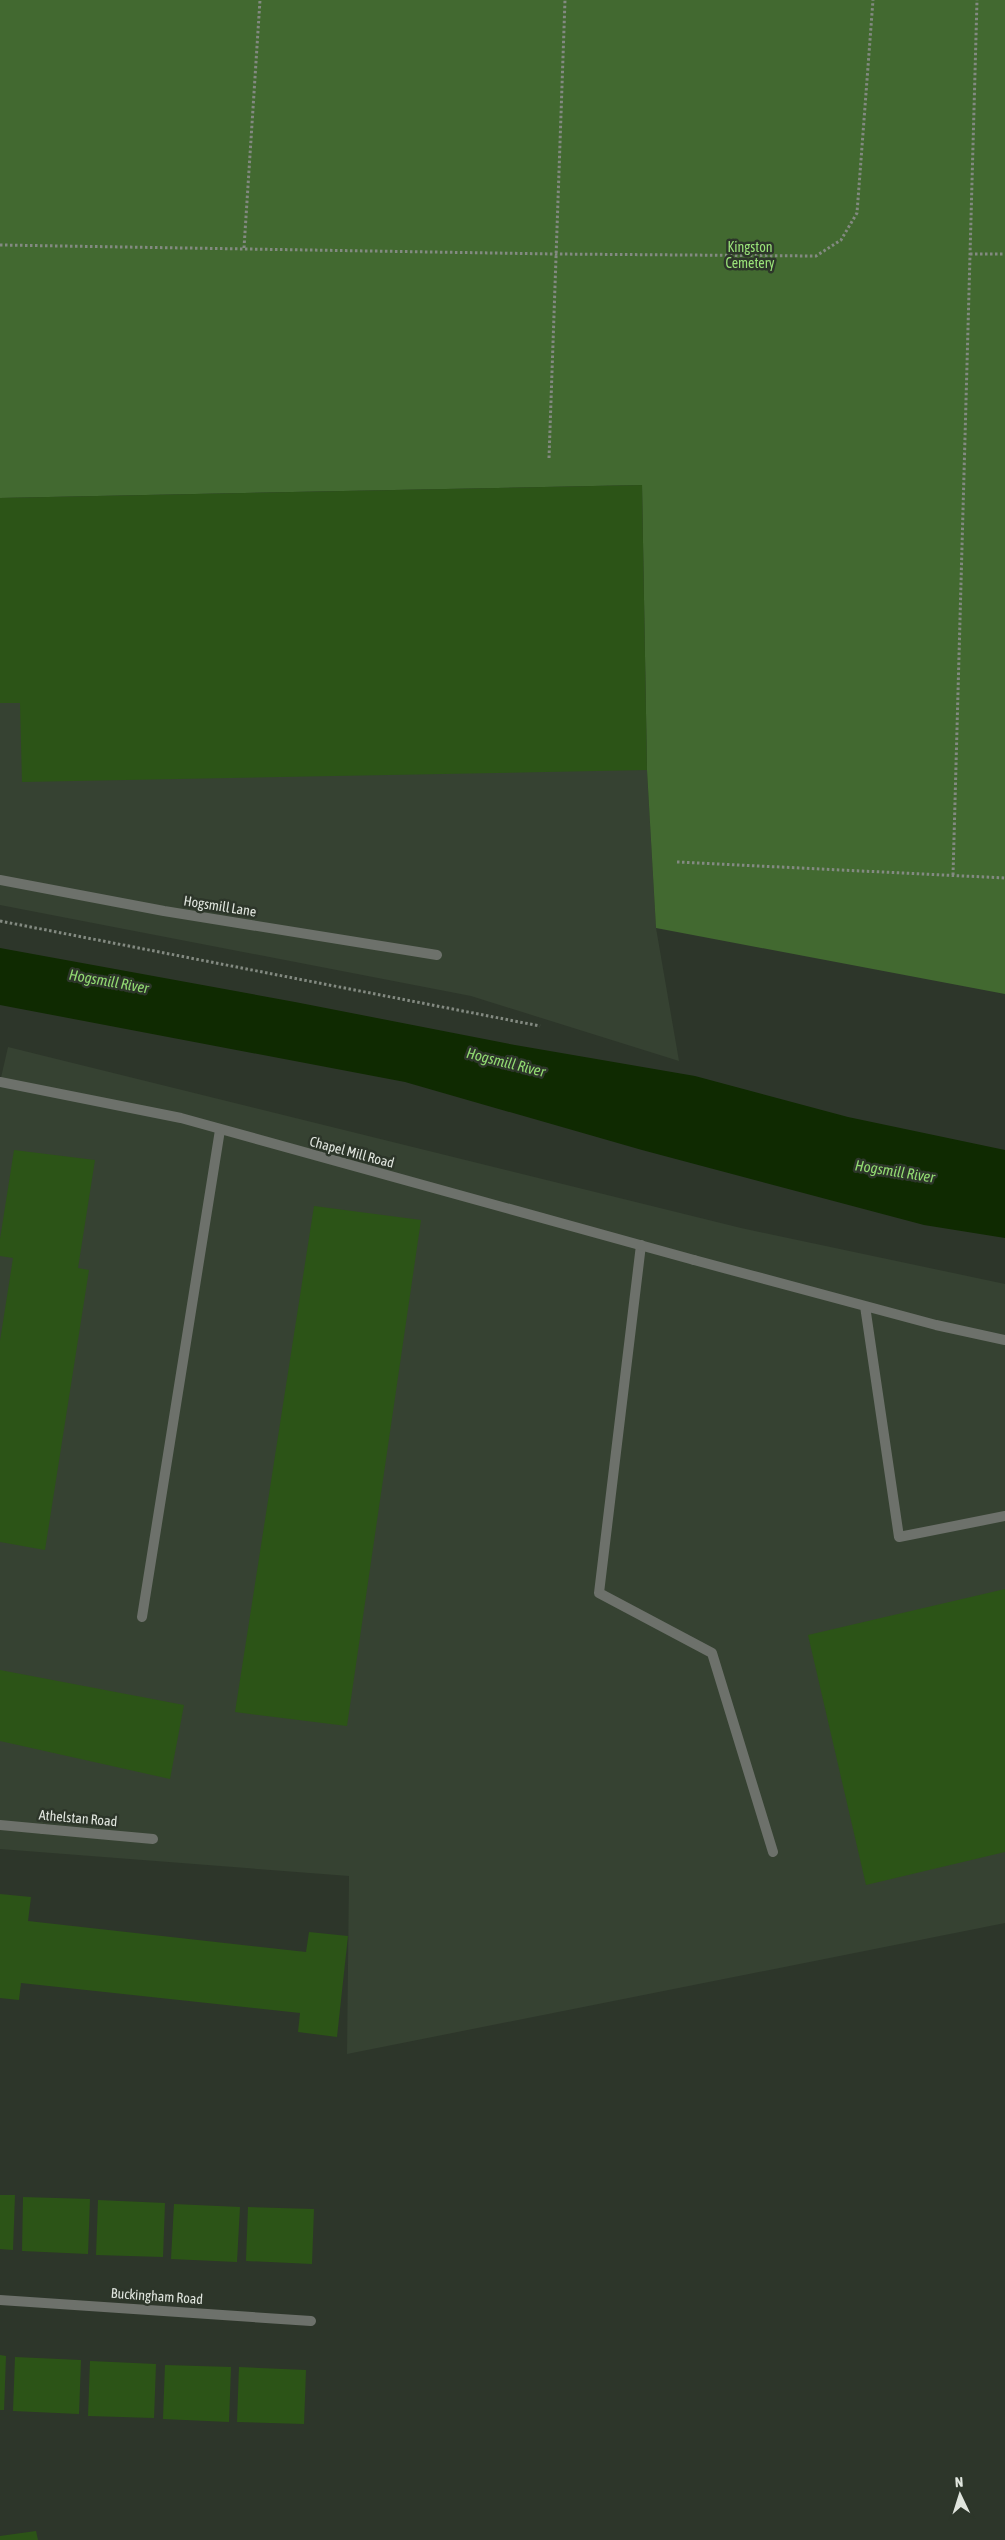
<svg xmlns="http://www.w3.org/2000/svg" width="1005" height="2540" font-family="'Asap Condensed',sans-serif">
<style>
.built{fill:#364232}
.green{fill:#426930}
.water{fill:#0f2a01}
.building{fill:#2c5417}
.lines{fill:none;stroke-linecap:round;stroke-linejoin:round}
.path{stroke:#838a81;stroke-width:3;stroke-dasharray:2.5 2.5;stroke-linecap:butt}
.lane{stroke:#6d716b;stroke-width:10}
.street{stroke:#6d716b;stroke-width:10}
.labels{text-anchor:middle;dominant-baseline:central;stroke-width:5;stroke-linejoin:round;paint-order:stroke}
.park-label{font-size:14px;fill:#9ae379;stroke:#2d362a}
.street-label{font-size:14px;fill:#e0e5de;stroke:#2d362a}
.water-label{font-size:15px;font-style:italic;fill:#92db72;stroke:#2d362a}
</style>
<rect width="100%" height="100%" fill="#2d362a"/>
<path class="built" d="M642,485L647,770L656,928L679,1061L471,996L0,905V498Z
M8,1047L741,1228L1005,1284V1923L347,2054L349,1876L0,1849V1082Z"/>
<path class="green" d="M0,0H1005V994L656,928L647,770L642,485L0,498Z"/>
<path class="water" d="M0,948L295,1002L515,1045L695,1076L848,1117L1005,1150V1238L924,1225L642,1150L405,1082L0,1005Z"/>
<path class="building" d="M642,485L647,770L22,782L20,703H0V498Z
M14,1150L95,1160L78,1268L89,1270L45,1550L0,1542V1341L13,1258L0,1256V1239Z
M314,1206L421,1220L347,1726L235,1712Z
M1005,1589V1852L866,1885L808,1635Z
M0,1670L184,1705L170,1779L0,1741Z
M0,1894L31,1897L28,1921L306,1952L309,1932L348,1936L337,2037L298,2032L300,2013L21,1983L19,2000L0,1998Z
M0,2195H15L13,2250L0,2249Z
M23,2197L90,2199L88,2254L22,2251Z
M98,2200L165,2203L163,2257L96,2255Z
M174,2204L240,2207L237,2262L171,2259Z
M248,2207L314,2209L312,2264L246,2261Z
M0,2355L6,2356L4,2410H0Z
M15,2357L81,2360L79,2414L13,2411Z
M90,2361L156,2364L154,2418L88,2416Z
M165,2365L231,2367L229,2422L163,2419Z
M239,2367L306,2370L304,2424L237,2422Z
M36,2531L38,2540H0V2536Z"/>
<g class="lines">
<path class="path" d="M0,245L555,254L816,256L841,240L857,213L873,0
M244,248L260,0
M970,254H1005
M549,458L565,0
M677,862L1005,878
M953,875L977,0
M0,921L540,1026"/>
<path class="lane" d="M641,1245L599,1593L712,1653L773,1852
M694,1260L936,1325L1005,1340
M865,1306L899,1537L1005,1516
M142,1617L220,1130
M43,1829L153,1839"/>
<path class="street" d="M0,880L164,911L437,955
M0,1082L181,1118L694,1260
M0,1825L43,1829
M0,2300L311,2321"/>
</g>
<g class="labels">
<g class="park-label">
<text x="750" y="247">Kingston<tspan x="750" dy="16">Cemetery</tspan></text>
</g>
<g class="street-label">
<text transform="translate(220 906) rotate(9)">Hogsmill Lane</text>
<text transform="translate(352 1152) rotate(15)">Chapel Mill Road</text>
<text transform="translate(78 1818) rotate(5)">Athelstan Road</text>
<text transform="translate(157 2296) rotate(4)">Buckingham Road</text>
</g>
<g class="water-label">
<text transform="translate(109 981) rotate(10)">Hogsmill River</text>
<text transform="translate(506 1062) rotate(14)">Hogsmill River</text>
<text transform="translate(895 1171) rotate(9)">Hogsmill River</text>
</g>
</g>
<g transform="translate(960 2495) rotate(356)" stroke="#2d362a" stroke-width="4" paint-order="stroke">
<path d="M0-4L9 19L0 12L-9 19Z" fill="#e0e5de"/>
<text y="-8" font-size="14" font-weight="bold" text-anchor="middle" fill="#e0e5de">N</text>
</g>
</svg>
